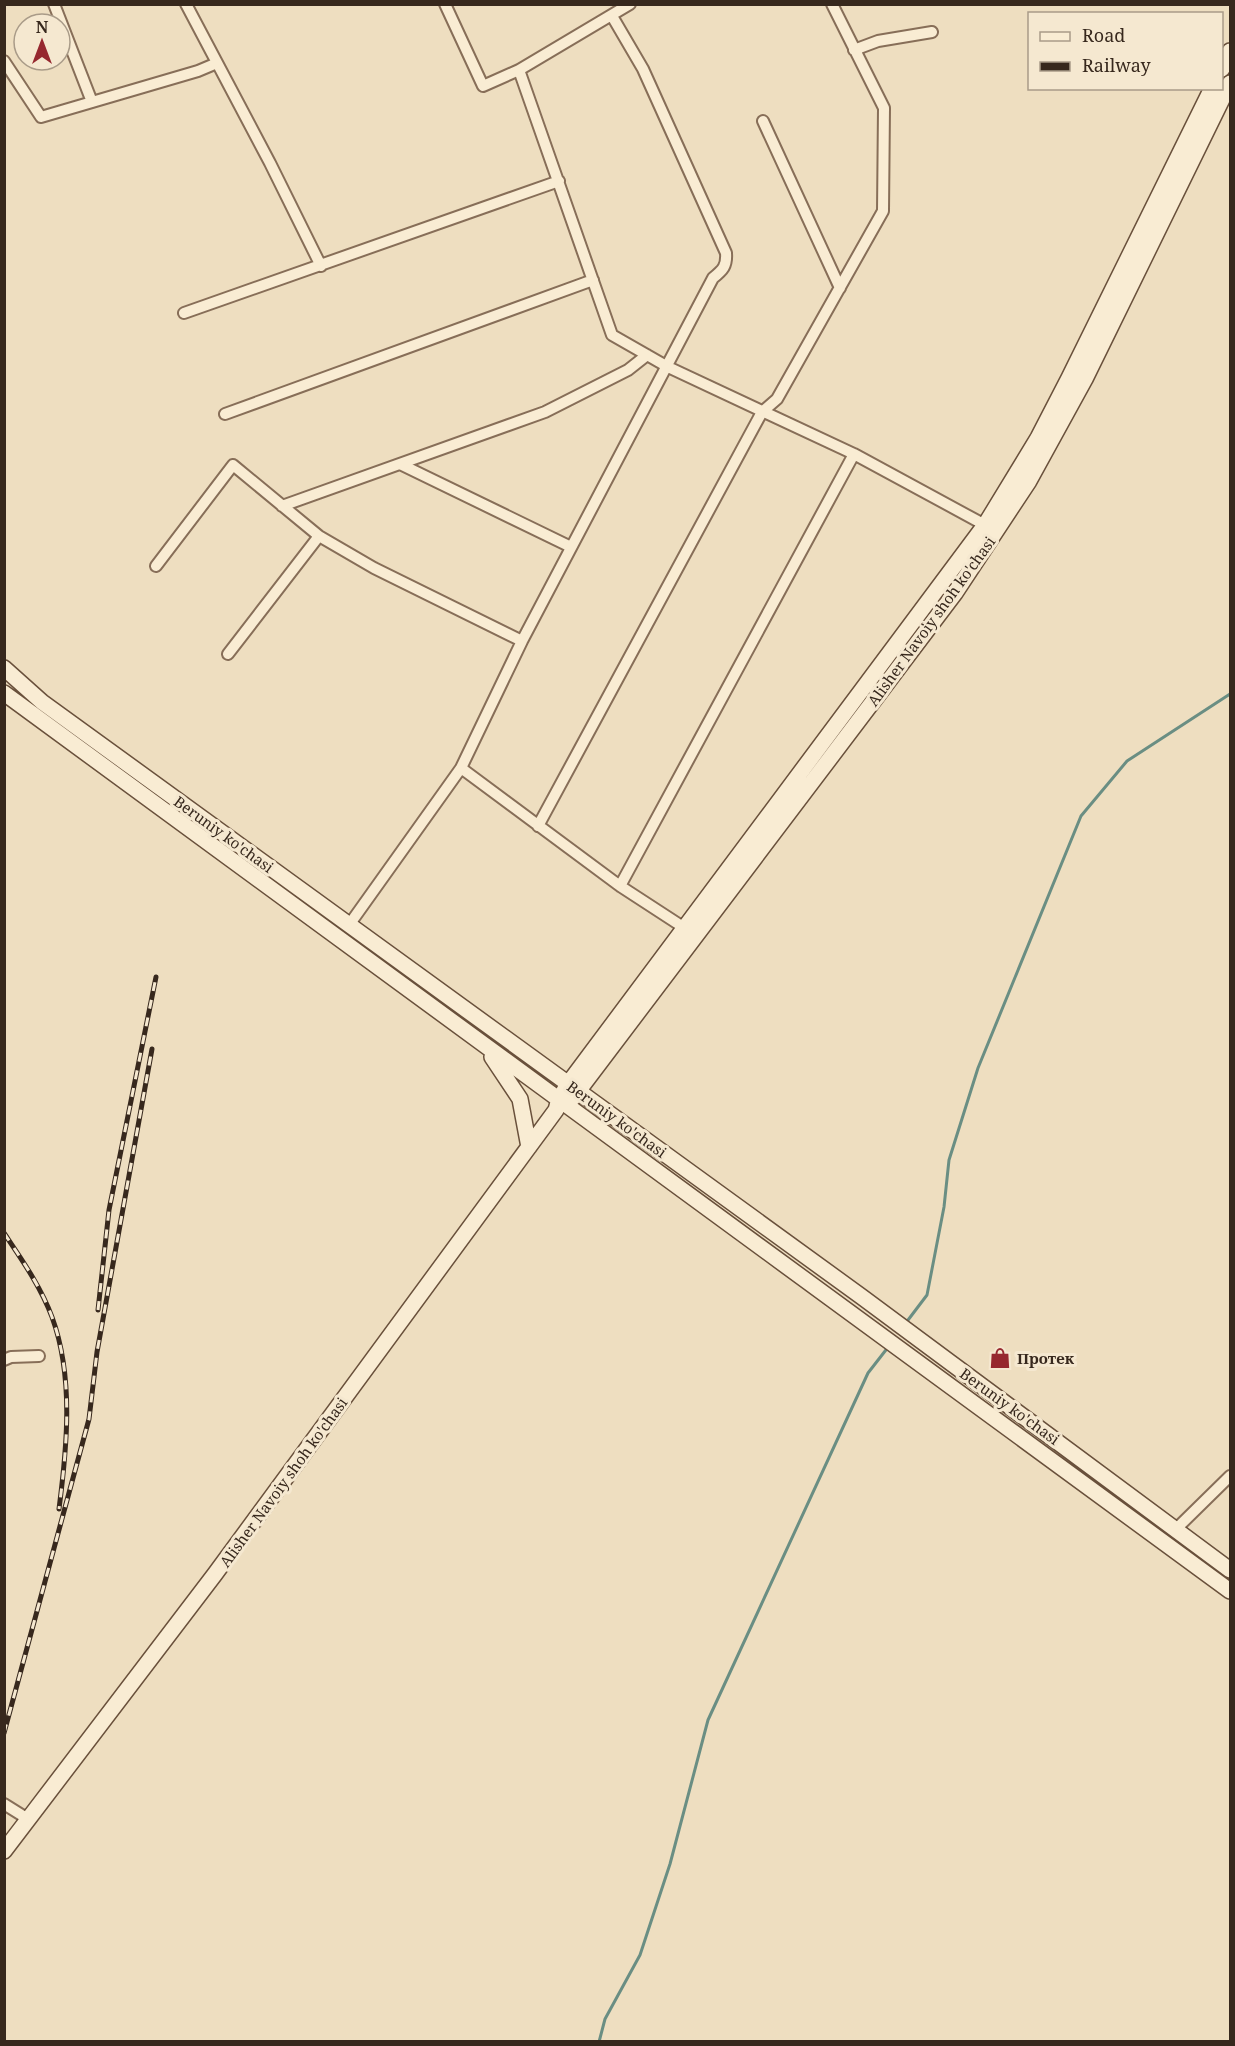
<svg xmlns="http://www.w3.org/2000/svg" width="1235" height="2046" font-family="'Noto Serif',serif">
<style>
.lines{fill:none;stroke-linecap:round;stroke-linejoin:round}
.stream{stroke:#6a8e83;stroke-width:3}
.street-casing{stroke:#876e58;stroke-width:14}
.secondary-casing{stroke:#69503b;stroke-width:18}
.street{stroke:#f9ecd3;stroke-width:10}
.secondary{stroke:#f9ecd3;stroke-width:15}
.rail-casing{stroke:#37281d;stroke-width:5}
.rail{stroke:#f5e8d0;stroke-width:3;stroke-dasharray:9;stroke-linecap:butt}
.labels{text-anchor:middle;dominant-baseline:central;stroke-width:6;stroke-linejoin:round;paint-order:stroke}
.street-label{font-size:15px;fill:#37281d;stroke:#f5e8d0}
.poi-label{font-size:15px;font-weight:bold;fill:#37281d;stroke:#f5e8d0;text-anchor:start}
</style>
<rect width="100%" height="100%" fill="#eedec0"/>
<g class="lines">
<path class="stream" d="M905,1324L927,1295L944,1207L949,1160L978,1068L1081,816L1127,761L1230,694
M599,2042L605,2019L640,1955L670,1864L708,1720L868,1373L889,1346"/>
<defs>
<path id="street" d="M54,4L92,102
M186,4L270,163L321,266
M445,4L483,86L519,70L630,4
M854,50L878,41L932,32
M4,61L41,117L198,71L217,63
M519,70L612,335L668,367L854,454L985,525
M763,121L840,288
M184,313L559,181
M225,414L593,280
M400,464L571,547
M282,506L545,412L628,370L647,355
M156,566L233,465L319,536L374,568L522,641
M228,654L319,536
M461,768L620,886L683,927
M538,826L762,412L777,399L883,211L884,108L832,4
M620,886L854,454
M349,925L461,768L522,641L713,278C723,270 727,266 726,253L643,69L612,16
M4,1360L11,1357L39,1356
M1176,1529L1230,1476
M4,1804L28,1819"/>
<path id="secondary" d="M1222,69L1230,51
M4,668L42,702L862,1297L1230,1570
M4,693L1230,1591
M492,1057L520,1099L529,1147
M573,1098L955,593L1029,481L1085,379L1230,83
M4,1851L215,1574L556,1110L559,1099L568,1084L985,525L1038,438L1069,378L1212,88"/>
</defs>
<use href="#street" class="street-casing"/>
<use href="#secondary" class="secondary-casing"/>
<use href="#street" class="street"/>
<use href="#secondary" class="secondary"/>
<defs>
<path id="rail" d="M4,1233C22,1260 41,1287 52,1317C74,1377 67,1447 59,1509
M98,1310L109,1210L156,977
M4,1733L89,1419L97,1352L152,1049"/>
</defs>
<use href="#rail" class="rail-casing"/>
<use href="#rail" class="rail"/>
</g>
<defs>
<symbol id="shop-bare" viewBox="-9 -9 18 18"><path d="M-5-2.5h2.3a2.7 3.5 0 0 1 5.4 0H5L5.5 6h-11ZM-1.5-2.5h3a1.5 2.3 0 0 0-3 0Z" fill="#96282f" stroke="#f5e8d0" stroke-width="2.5" paint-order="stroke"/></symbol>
</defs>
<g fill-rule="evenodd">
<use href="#shop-bare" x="985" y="1343" width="30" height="30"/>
</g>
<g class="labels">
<g class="street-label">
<text transform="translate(931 621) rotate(-54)">Alisher Navoiy shoh ko'chasi</text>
<text transform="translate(224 834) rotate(36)">Beruniy ko'chasi</text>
<text transform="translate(617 1119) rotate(36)">Beruniy ko'chasi</text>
<text transform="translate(1010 1406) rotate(36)">Beruniy ko'chasi</text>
<text transform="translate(283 1482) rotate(-54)">Alisher Navoiy shoh ko'chasi</text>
</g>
<g class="poi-label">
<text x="1017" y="1358">Протек</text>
</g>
</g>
<rect width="1235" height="2046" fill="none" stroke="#37281d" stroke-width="12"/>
<rect x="1028" y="12" width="195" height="78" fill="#f5e8d0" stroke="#a99b88" stroke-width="1.5"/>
<rect x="1040" y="32" width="30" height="9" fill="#f9ecd3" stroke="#a99b88" stroke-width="1.5"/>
<text x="1082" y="42" font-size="18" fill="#37281d">Road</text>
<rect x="1040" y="62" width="30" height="9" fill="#37281d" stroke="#a99b88" stroke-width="1.5"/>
<text x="1082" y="72" font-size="18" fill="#37281d">Railway</text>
<g transform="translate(42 42)"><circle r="28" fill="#f5e8d0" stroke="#a99b88" stroke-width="1.5"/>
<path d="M0-4.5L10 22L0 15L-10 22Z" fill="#96282f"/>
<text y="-9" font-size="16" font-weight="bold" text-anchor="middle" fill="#37281d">N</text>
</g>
</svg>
